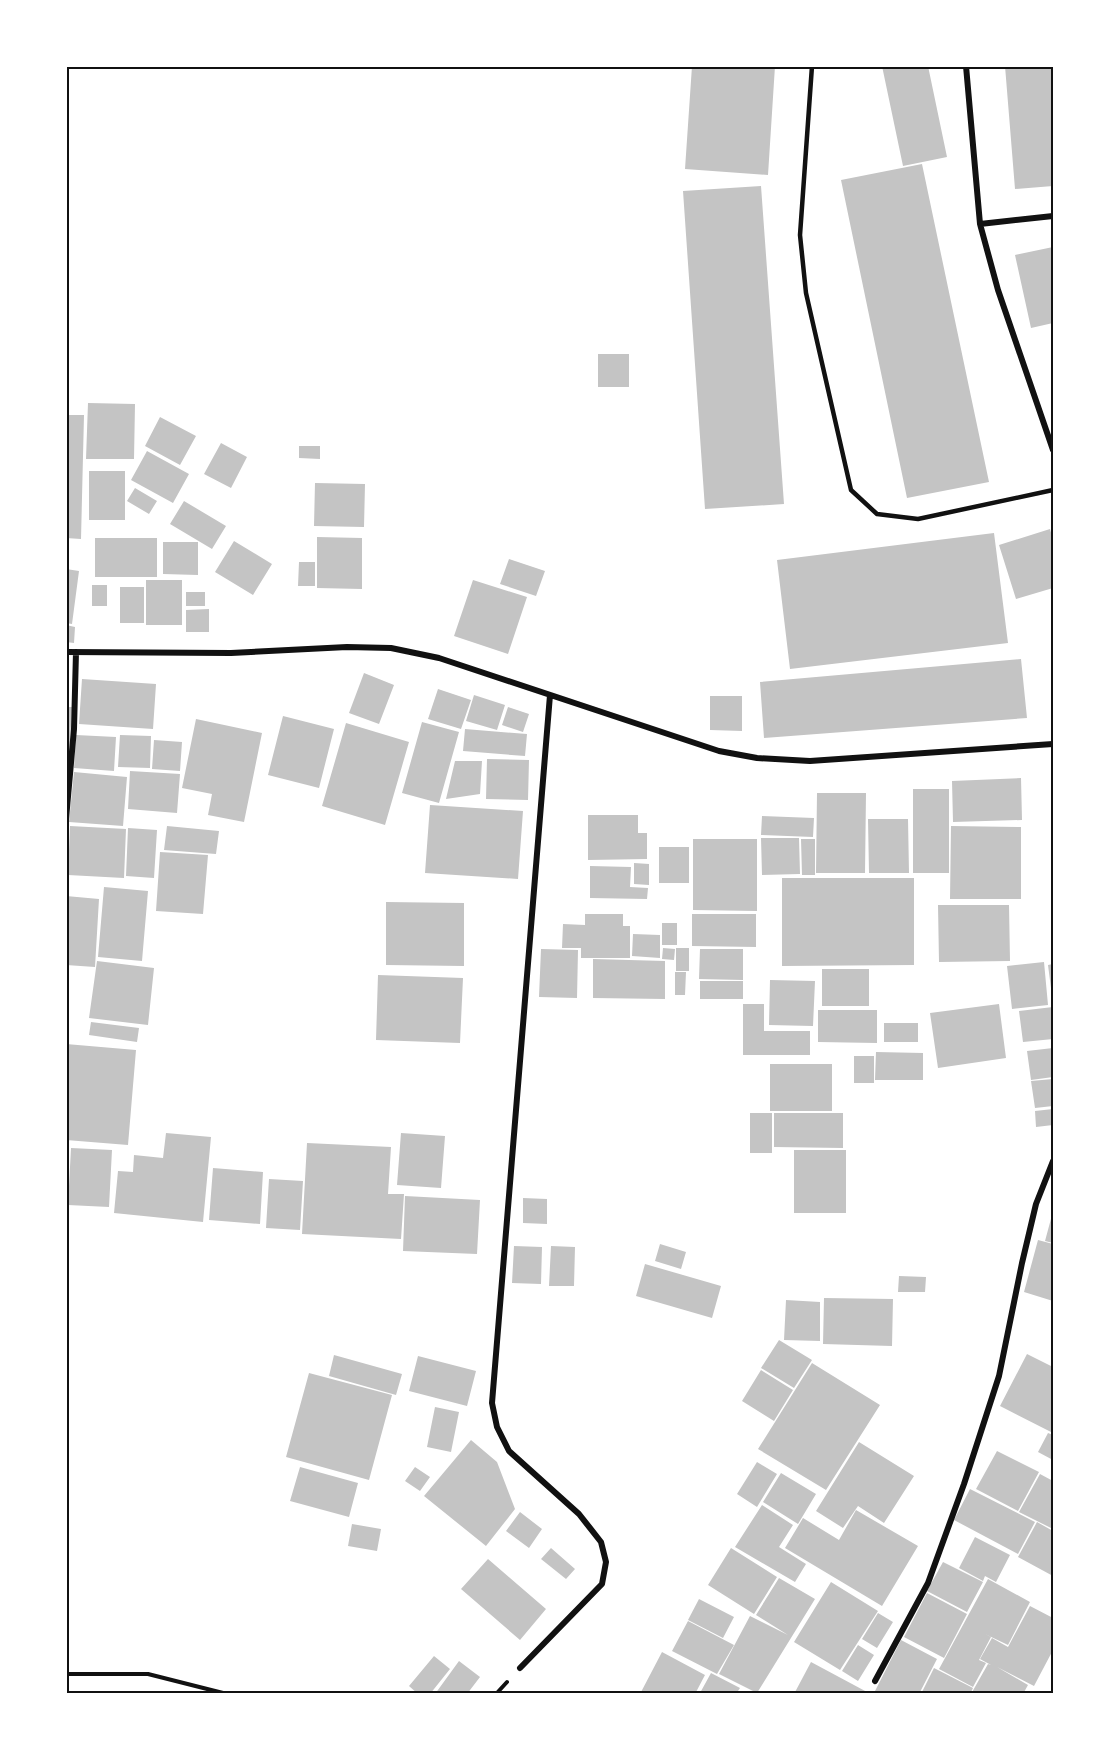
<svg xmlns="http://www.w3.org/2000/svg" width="1119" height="1760" font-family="'Noto Sans',sans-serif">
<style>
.building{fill:#c4c4c4}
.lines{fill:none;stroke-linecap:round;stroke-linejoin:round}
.path{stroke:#111;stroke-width:4}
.service{stroke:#111;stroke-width:4.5}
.minor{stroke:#111;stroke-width:6}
.neatline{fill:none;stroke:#111;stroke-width:2}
</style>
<rect width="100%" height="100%" fill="#fff"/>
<path class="building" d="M692,66H775L768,175L685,169Z
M882,66H928L947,157L903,166Z
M1005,66H1053V186L1015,189Z
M922,164L989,482L907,498L841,180Z
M761,186L784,504L705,509L683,191Z
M1053,247V323L1031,328L1015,255Z
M598,354H629V387H598Z
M88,403L135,404L134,459H86Z
M66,415H84L81,539L66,538Z
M160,417L196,436L180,465L145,446Z
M221,443L247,457L231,488L204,474Z
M299,446H320V459L299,458Z
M147,451L189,474L173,503L131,480Z
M89,471H125V520H89Z
M315,483L365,484L364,527L314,526Z
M135,488L157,501L149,514L127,501Z
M184,501L226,526L212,549L170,524Z
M1050,529L1053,540V588L1016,599L999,545Z
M994,533L1008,643L790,669L777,560Z
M317,537L362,538V589L317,588Z
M95,538H157V577H95Z
M234,541L272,564L253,595L215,572Z
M163,542H198V575L163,574Z
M509,559L545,571L536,596L500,584Z
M299,562H315V586H298Z
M66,569L79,571L72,624L66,623Z
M146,580H182V625H146Z
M473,580L527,597L508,654L454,636Z
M92,585H107V606H92Z
M120,587H144V623H120Z
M186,592H205V606H186Z
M209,609V632H186V610Z
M66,625L75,627L74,643L66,642Z
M1021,659L1027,718L764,738L760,682Z
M364,673L394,685L379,724L349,713Z
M82,679L156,684L153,729L79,724Z
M438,689L471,700L461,729L428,719Z
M474,695L505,705L497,730L466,721Z
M710,696H742V731L710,730Z
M66,707H72L68,778H66Z
M508,707L529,714L523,732L502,725Z
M283,716L334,729L319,788L268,775Z
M196,719L262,733L244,822L208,815L212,794L182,788Z
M422,722L459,732L439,803L402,793Z
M346,723L409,742L385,825L322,806Z
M465,729L527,734L525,756L463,751Z
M76,735L116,737L114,771L74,768Z
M120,735L151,736L150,768L118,767Z
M154,740L182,742L180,771L152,769Z
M487,759L529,760L528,800L486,799Z
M455,761H482L480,794L446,799Z
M130,771L180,774L177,813L128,809Z
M74,772L127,777L123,826L69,822Z
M1021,778L1022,820L953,822L952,781Z
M913,789H949V873H913Z
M817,793H866L865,873H816Z
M430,805L523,811L518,879L425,873Z
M588,815H638V833H647V859L588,860Z
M762,816L814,818L813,837L761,835Z
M868,819H908L909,873H869Z
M70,826L126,829L124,878L68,875Z
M167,826L219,831L216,854L164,850Z
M951,826L1021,827V899H950Z
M128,828L157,830L154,878L126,876Z
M761,838H799L800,874L762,875Z
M693,839H757V911L693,910Z
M801,839H815V875H802Z
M659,847H689V883H659Z
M160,852L208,855L203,914L156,911Z
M634,863L649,864V885L634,884Z
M590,866L631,867L630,887L648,888L647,899L590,898Z
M782,878H914V965L782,966Z
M104,887L148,891L142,961L98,957Z
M66,896L99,899L95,967L66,965Z
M386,902L464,903V966L386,965Z
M938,905H1009L1010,961L939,962Z
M585,914H623V926H630V958H581V948H562L563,924L585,925Z
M692,914H756V947L692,946Z
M662,923H677V945H662Z
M633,934L660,935V958L632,956Z
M663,948L675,949L674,960L662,959Z
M676,948H689V971H676Z
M541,949L578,950L577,998L539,997Z
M700,949H743V980L699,979Z
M593,959L665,961V999L593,998Z
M97,961L154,968L148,1025L89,1018Z
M1044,962L1048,1005L1012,1009L1007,966Z
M1053,964V996H1052L1048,965Z
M822,969H869V1006H822Z
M675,972H686L685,995H675Z
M378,975L463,978L460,1043L376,1040Z
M770,980L815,981L813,1026L769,1025Z
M700,981H743V999H700Z
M743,1004H764V1031H810V1055H743Z
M999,1004L1006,1058L938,1068L930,1013Z
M1053,1007V1039L1023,1042L1019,1011Z
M818,1010H877V1043L818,1042Z
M91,1022L139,1028L137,1042L89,1035Z
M884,1023H918V1042H884Z
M66,1044L136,1050L128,1145L66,1140Z
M1053,1048V1077L1031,1080L1027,1051Z
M876,1052L923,1053V1080H875Z
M854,1056H874V1083H854Z
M770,1064H832V1111H770Z
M1053,1079V1106L1035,1108L1031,1081Z
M1053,1109V1125L1036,1127L1035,1111Z
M750,1113H772V1153H750Z
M774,1113H843V1148L774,1147Z
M166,1133L211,1137L203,1222L114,1213L118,1171L133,1172L134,1155L163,1158Z
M401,1133L445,1136L441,1188L397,1185Z
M307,1143L391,1147L388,1194H404L401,1239L302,1234Z
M71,1148L112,1150L109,1207L68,1205Z
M794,1150H846V1213H794Z
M213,1168L263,1172L260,1224L209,1220Z
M269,1179L303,1181L300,1230L266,1228Z
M405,1196L480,1200L477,1254L403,1251Z
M523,1198L547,1199V1224L523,1223Z
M1052,1215H1053V1243L1045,1241Z
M1038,1240L1053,1244V1301L1024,1292Z
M660,1244L686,1252L681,1269L655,1261Z
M514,1246L542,1247L541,1284L512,1283Z
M551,1246L575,1247L574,1286H549Z
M645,1264L721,1286L712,1318L636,1296Z
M899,1276L926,1277L925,1292H898Z
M824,1298L893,1299L892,1346L823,1344Z
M786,1300L820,1302V1341L784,1340Z
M779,1340L812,1360L794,1388L761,1368Z
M1027,1354L1053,1367V1433L1000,1406Z
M334,1355L402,1374L396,1395L329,1376Z
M418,1356L476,1371L467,1406L409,1391Z
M812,1363L880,1405L826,1490L758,1449Z
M761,1370L793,1390L774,1421L742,1401Z
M309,1373L392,1395L369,1480L286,1457Z
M435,1407L459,1412L451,1452L427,1447Z
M1048,1433L1053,1435V1460L1038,1452Z
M471,1440L497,1462L515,1509L486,1546L424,1496Z
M859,1442L914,1476L884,1523L858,1506L843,1528L816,1511Z
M997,1451L1039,1472L1018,1511L976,1489Z
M757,1462L777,1474L757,1507L737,1494Z
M300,1467L358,1483L349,1517L290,1501Z
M415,1467L430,1477L420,1491L405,1481Z
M781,1473L816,1494L798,1524L763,1502Z
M1040,1474L1053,1481V1529L1019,1512Z
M970,1489L1035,1522L1018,1554L954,1520Z
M762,1505L793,1525L779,1547L806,1564L795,1582L735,1547Z
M856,1510L918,1546L882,1606L785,1548L803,1518L839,1540Z
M520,1512L542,1529L529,1548L506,1531Z
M1037,1522L1053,1531V1576L1018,1557Z
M352,1524L381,1529L377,1551L348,1546Z
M975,1537L1010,1555L996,1582L985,1576L983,1581L959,1568Z
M551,1548L575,1569L566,1579L541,1559Z
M731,1548L777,1577L754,1614L708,1585Z
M488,1559L546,1609L520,1640L461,1589Z
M943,1562L983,1582L967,1612L927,1591Z
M779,1578L815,1599L757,1693L719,1674L750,1616L788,1635L756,1615Z
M988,1579L1030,1602L1008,1645L985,1634L991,1637L979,1660L986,1663L973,1687L939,1669Z
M831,1582L878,1611L840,1670L794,1642Z
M927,1593L967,1614L944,1658L904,1637Z
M699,1599L734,1617L723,1638L688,1620Z
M1030,1606L1053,1618V1650L1034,1686L997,1667L1028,1685L1023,1694H971L988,1664L991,1665L980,1659L992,1638L1008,1647Z
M878,1613L893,1622L877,1648L862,1639Z
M688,1621L734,1645L717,1674L672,1651Z
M901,1640L937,1659L919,1694H876L874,1693Z
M858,1645L874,1655L858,1681L842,1671Z
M662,1652L705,1675L695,1694H640Z
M434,1656L450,1669L430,1694H418L409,1686Z
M459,1661L480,1677L467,1694H435Z
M811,1662L867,1692L866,1694H794Z
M934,1668L973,1688L970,1694H921Z
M711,1673L740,1688L736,1694L700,1693Z"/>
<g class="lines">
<path class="path" d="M66,1674H148L227,1694
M496,1694L507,1682"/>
<path class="service" d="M812,66L800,235L806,293L851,490L877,514L918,519L1053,490"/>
<path class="minor" d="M966,66L980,224L998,290L1053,450
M980,224L1053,216
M66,652L231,653L347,647L391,648L439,658L719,751L757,758L810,761L1053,744
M66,819L74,729L76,652
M520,1668L602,1584L606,1562L601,1542L579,1514L509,1451L497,1427L492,1403L550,695
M875,1681L928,1583L964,1484L999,1376L1022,1263L1036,1204L1053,1161"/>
</g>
<rect width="1119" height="1760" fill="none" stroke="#ffffff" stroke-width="135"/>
<rect x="68" y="68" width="984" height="1624" class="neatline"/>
</svg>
